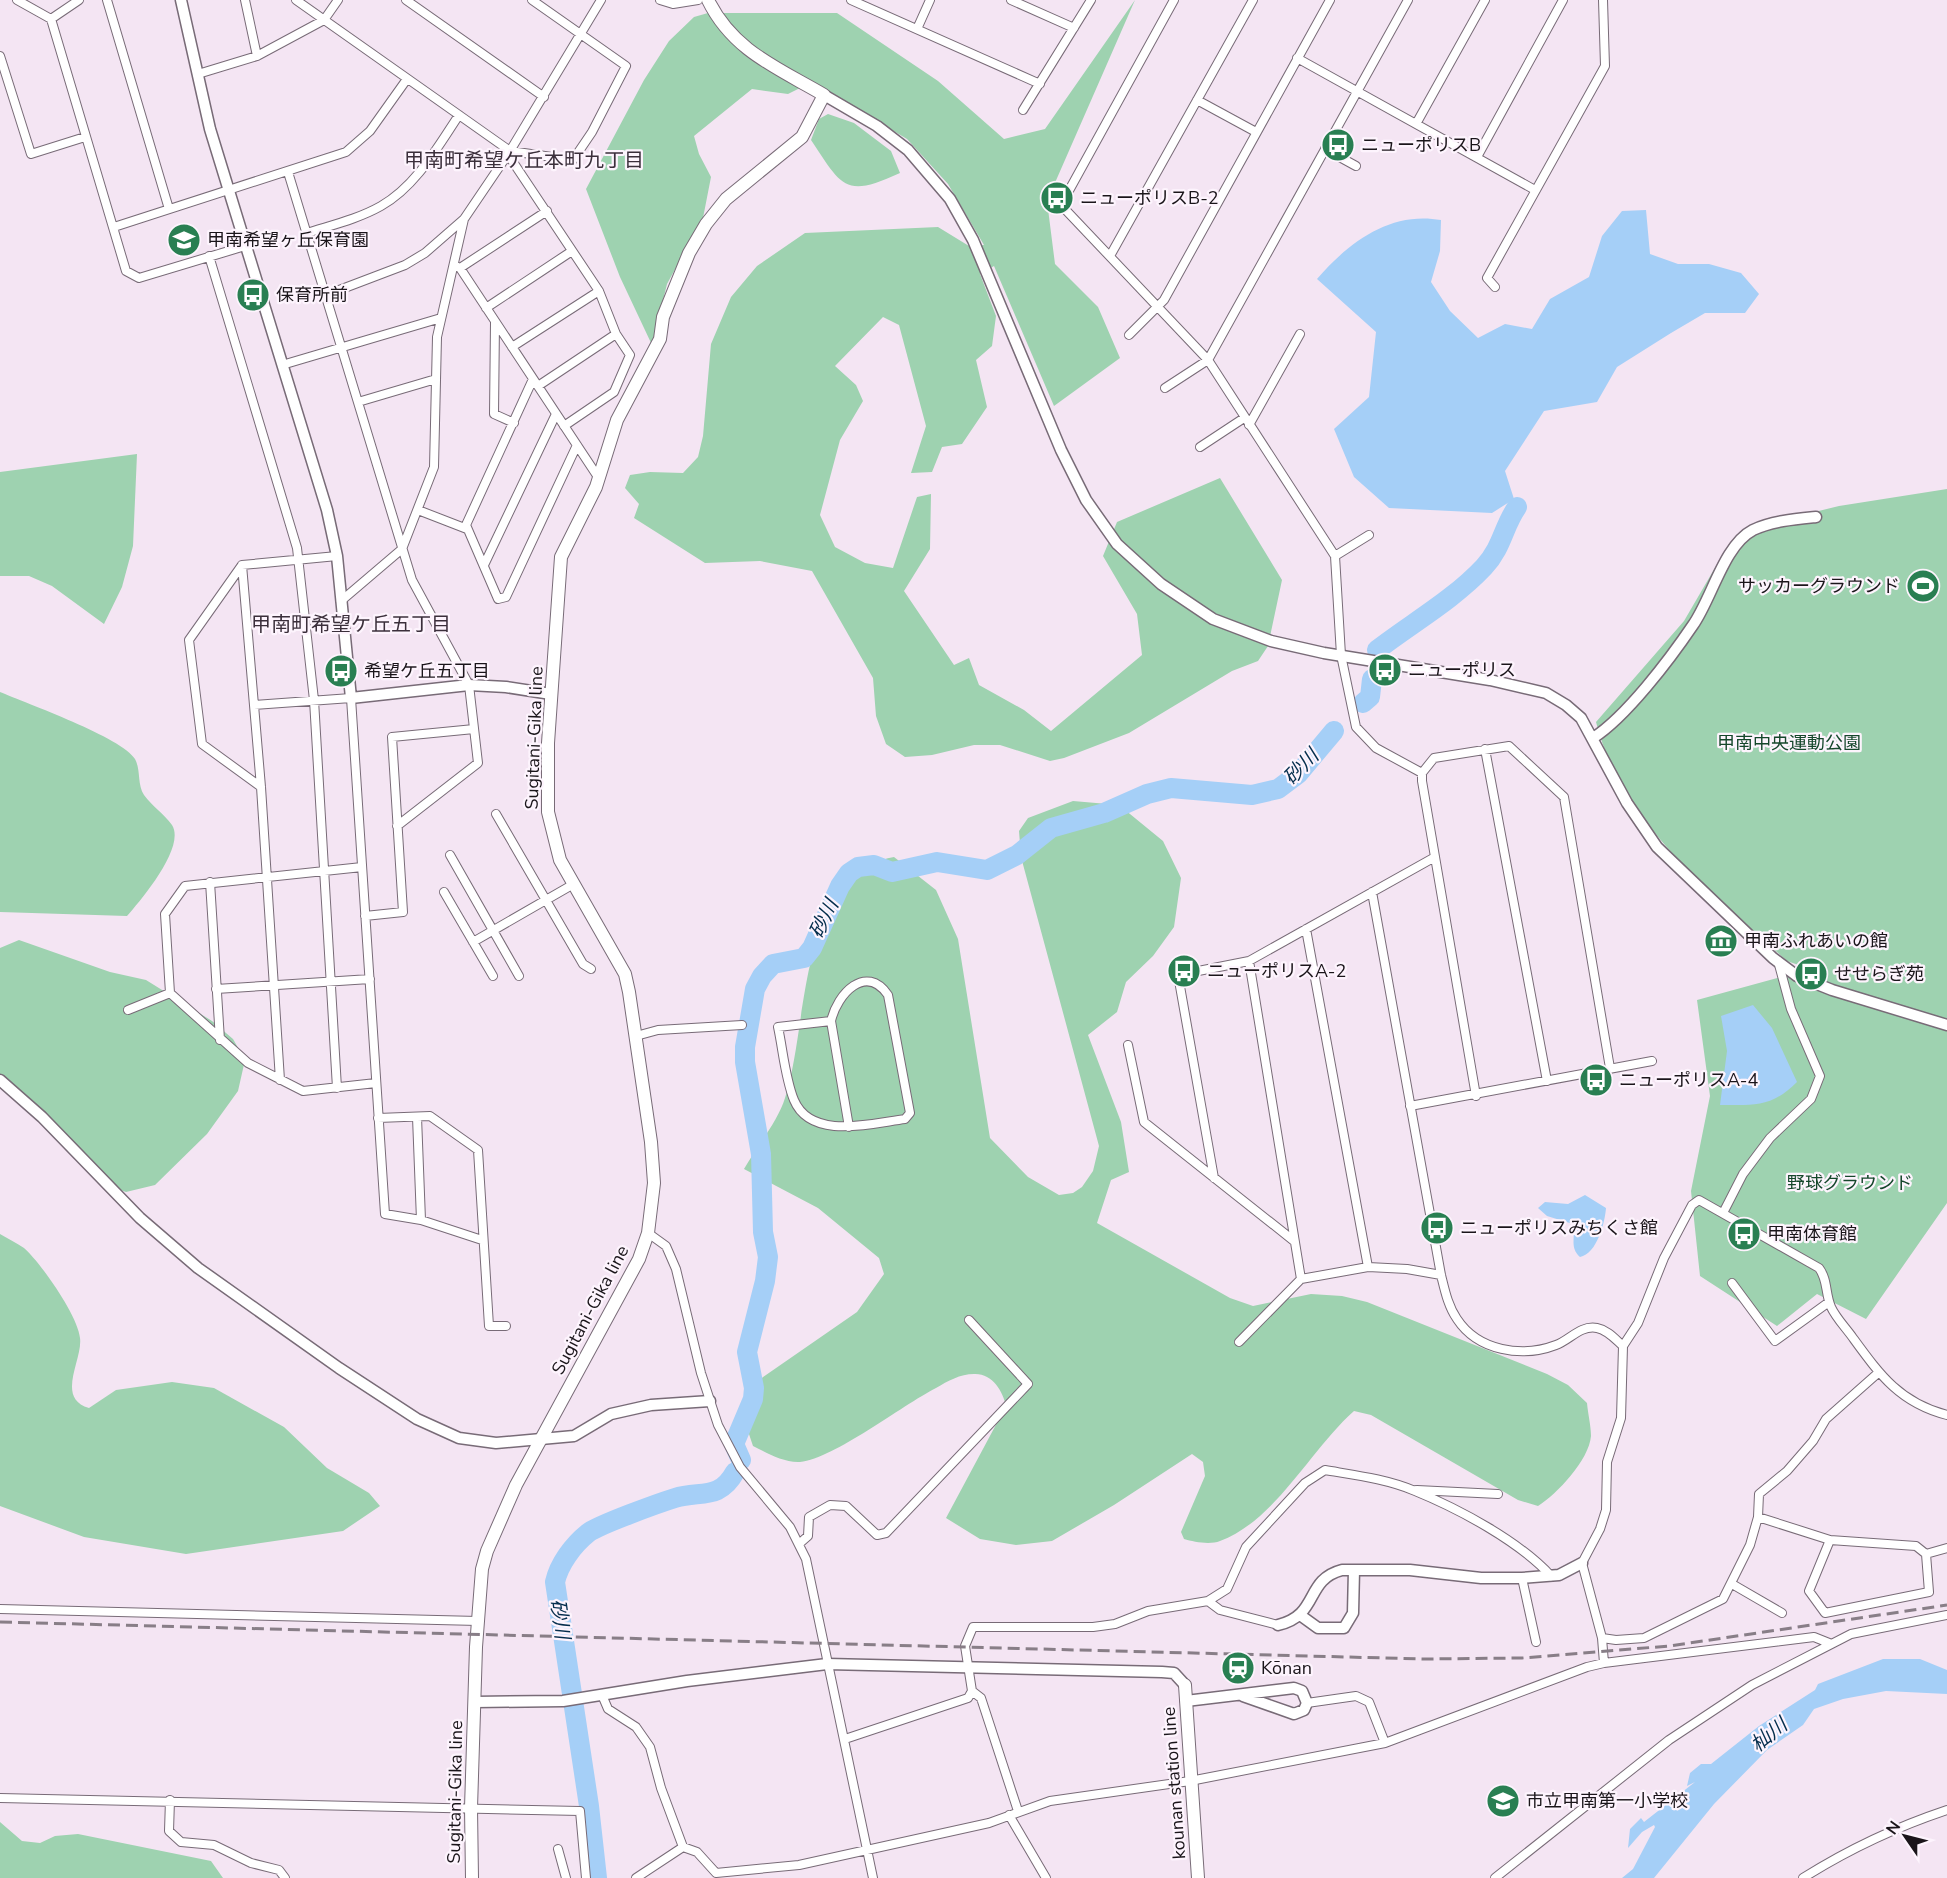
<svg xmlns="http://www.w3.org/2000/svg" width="1947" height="1878" font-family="'Nunito Sans','Noto Sans JP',sans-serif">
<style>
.green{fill:#9ed2b0}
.water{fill:#a5cff7}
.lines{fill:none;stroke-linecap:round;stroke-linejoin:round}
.river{stroke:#a5cff7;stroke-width:20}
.minor-casing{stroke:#786b77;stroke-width:10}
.tertiary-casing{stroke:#786b77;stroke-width:13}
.secondary-casing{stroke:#786b77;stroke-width:14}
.minor{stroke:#fff;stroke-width:8}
.tertiary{stroke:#fff;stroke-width:10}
.secondary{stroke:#fff;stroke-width:12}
.rail{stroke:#887e87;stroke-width:3;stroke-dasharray:12 6;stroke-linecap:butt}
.labels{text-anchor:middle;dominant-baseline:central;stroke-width:4.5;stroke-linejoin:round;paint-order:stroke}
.poi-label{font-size:18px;fill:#1a151a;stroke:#fdf4fd;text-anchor:start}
.street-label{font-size:18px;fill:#1a151a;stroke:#fdf4fd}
.park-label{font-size:18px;fill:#15472b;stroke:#fdf4fd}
.neighbourhood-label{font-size:20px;fill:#3b2f3b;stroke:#fdf4fd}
.water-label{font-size:20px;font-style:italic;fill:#042e4d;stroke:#fdf4fd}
</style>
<rect width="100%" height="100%" fill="#f4e5f3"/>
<path class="green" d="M1135,0L1047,201L1055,264L1098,307L1120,358L1054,406L994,266L980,274L996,316L992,346L976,360L987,407L962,444L942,447L932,472L911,473L926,426L899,325L883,317L835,366L856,385L863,401L840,440L820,515L835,547L865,563L893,568L917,497L931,494L930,549L904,591L954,665L969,658L979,685L1024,710L1051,731L1142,655L1137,614L1103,556L1117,522L1220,478L1282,580L1268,646L1258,661L1232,671L1129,733L1064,758L1050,761L1000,745H974L932,755L905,757L886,744L876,716L873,678L812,571L760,561L705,563L634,518L639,504L625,488L630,475L650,472L683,473L698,457L703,436L711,344L731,297L757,266L805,233L938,227L969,246L984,245L948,184L907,139L812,82L788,94L752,89L694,136L699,154L711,177L703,218L667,284L652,345L620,277L586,189L644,80L669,41L694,17L708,13H837L938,81L1004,139L1045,129Z
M828,114L854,123L891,151L900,173C844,199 842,186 811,140L819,119Z
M137,454L133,546L122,587L104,624L52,586L29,576H0V472Z
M1947,489V1203L1866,1319L1817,1294L1777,1326L1700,1276L1691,1191L1710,1096L1697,1000L1810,969L1787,961C1713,894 1622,824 1596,722L1684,621L1723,554L1749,528L1839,506Z
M0,692C26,703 123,738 135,759C141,770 137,784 144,795C152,806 164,814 172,825C186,847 141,900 127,916L0,912Z
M1073,801L1119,805L1163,841L1181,878L1174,927L1153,956L1126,982L1117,1012L1088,1035L1121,1122L1129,1172L1111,1180L1097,1223L1230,1298L1253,1306L1311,1294L1342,1296L1367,1302L1547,1374L1568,1385L1587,1403C1588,1414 1591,1426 1591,1436C1589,1460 1557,1494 1538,1506L1518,1500L1371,1415L1354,1411C1310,1450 1276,1520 1220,1541C1210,1545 1194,1542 1184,1539L1181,1532L1205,1476L1203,1462L1192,1454L1114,1505L1052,1541L1016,1545L980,1539L946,1518L1006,1406C1003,1391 992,1373 974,1374C960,1374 948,1381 936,1388C901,1406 835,1458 800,1462C784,1463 767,1453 753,1446C745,1421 737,1406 753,1384L857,1312L884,1274L879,1258L818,1208L744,1169C756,1148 778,1121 785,1098C809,1026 797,873 894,857L936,890L958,939L990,1138L1028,1177L1059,1195L1073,1193L1082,1187L1093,1171L1099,1146L1021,857L1019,831L1028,818Z
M19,940L110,972L146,980L212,1021L233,1039L245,1060L238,1091L207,1134L155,1185L126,1192L99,1182L0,1082V948Z
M0,1234C8,1239 17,1243 24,1248C41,1263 78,1316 80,1338C83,1360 55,1398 89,1408L116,1390L172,1382L214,1388L284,1427L327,1468L369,1493L380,1506L343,1531L186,1554L84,1537L0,1506Z
M0,1822L22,1841L40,1843L55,1836L78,1834L211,1861L223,1878H0Z"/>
<path class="water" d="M1646,210L1650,254L1678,264H1709L1741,273L1759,294L1745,313H1705L1671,333L1617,367L1597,402L1544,411L1505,471L1514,499L1492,513L1389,508L1354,477L1334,429L1369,397L1376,332L1317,279C1349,242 1390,211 1441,220L1440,251L1431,282L1450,311L1478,338L1505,324L1532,329L1550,299L1589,277L1602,236L1622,211Z
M1753,1005L1772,1028L1797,1082C1771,1108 1754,1105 1720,1105L1727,1051L1721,1016Z
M1585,1195L1606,1208C1605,1222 1597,1254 1580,1257C1569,1247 1576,1237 1573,1224L1547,1216L1538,1208L1545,1202L1568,1204Z
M1883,1659H1920L1947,1670V1694L1886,1691L1843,1699L1814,1709L1803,1725L1767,1750L1714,1804L1654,1878H1622L1633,1869L1655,1827L1654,1825L1642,1832L1628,1848L1630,1829L1641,1818L1644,1822L1695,1782L1687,1786L1690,1773L1701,1764H1711L1759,1726L1815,1690L1818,1684Z"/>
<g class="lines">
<path class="river" d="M1377,650C1412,623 1453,600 1484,567C1503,546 1503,527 1517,507
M1363,703L1370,697L1372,679
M741,1460L734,1444L753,1399L754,1388L747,1352L765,1281L768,1257L763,1232L761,1154L745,1062V1047L755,989L762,976L773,964L804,958L812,948L840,886L849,873L858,867L874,865L892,872L937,862L987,870L1017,855L1051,828L1104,813L1147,794L1171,788L1252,795L1278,789L1298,774L1334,731
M597,1878L589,1806L555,1582C559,1564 573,1545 588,1533C598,1525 659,1503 675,1498C700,1490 719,1501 735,1472"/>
<defs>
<path id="minor" d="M17,0L51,19L126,271L139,278L245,246
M107,0L169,209
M245,0L257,56
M296,0L510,151L573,160L592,132L626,66L532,0
M406,0L544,97
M660,0L673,4L698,0
M851,0L1040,84
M1011,0L1074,28
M1174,0L1061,205L1208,360L1335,556L1341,655L1356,727L1376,748L1422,773
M51,19L79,0
M917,29L930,0
M0,56L31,154L85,137
M1297,58L1535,190
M198,74L257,56L324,20L338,0
M1197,100L1256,132
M1023,110L1091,0
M1416,124L1485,0
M1325,149L1356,166
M510,151L511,159L599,291L616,334L630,355L614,392L564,426
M1477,157L1563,0
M288,172L412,580L469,685L478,763L397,826
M114,227L346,152L370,131L407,79
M307,233C332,225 358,219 381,206C416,186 437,148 459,115
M209,256L297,548L314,700L337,1088
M1110,256L1253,0
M454,265L460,268L598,477
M460,268L547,211
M1495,287L1487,278L1605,66L1603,0
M326,295L405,265L425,253L464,219L510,151L601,0
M486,308L572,251
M495,322L494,414L514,423
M1129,335L1164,300L1330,0
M512,347L599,291
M282,365L441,318
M533,379L466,525L498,599L506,597L577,445
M538,386L616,334
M1165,388L1208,360L1408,0
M358,402L436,379
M1249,425L1300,334
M1200,447L1244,418
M418,510L467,529
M1335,556L1369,535
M242,565L261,787L280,1080
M484,565L556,414
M341,601L402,549L434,467L437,337L464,219
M254,705L351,698L385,1214L421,1220L482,1240
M1485,749L1547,1081
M261,787L202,744L189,640L242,565L337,556
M496,814L583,964L591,969
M450,855L519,976
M362,867L185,886L165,914L170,993L248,1063L303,1091L376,1083
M210,882L220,1040
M444,892L493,976
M1372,892L1441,1275C1445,1291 1448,1306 1457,1319C1478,1351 1522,1358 1556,1345C1570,1340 1580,1325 1597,1328C1608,1330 1616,1340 1623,1346
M365,916L403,912L392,737L474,729
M473,942L572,885
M1249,961L1301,1279
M216,989L370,979
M128,1010L170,993
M831,1021L778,1027C783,1050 785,1078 794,1100C811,1141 873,1123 905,1119L910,1113L888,995C866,963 837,994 831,1021L849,1127
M636,1036L658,1030L742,1025
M1128,1045L1144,1122L1294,1241
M1476,1096L1422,781V773L1434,758L1509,746L1564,797L1610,1068
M1410,1106L1652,1061
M417,1117L421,1220
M378,1118L430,1116L478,1150L489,1326H506
M1214,1178L1178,975L1249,961L1435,857
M1723,1213L1743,1174L1770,1138L1811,1099L1820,1076L1791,1009L1778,961
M648,1233L666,1246L676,1269L701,1373L718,1425L740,1467L790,1527L806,1559L873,1878
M1368,1267L1407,1269L1441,1275
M1732,1283L1775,1341L1829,1302
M1239,1342L1301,1279L1368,1267L1306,929
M1417,1490L1498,1494
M1758,1517L1830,1540L1916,1546L1926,1554L1929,1592L1825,1613L1809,1591L1830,1540
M800,1543L808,1536L809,1517L830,1505L846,1506L877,1535L886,1533L1028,1384L969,1320
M1926,1554L1947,1548
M1522,1578L1536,1642
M1732,1584L1782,1613
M1208,1601L1220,1610L1278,1625
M0,1609L478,1621
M1602,1638L1616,1640L1644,1638L1723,1599L1750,1545L1758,1517L1759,1494L1787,1471L1813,1441L1826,1419L1878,1373
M1604,1663L1602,1638L1582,1563L1600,1529L1606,1510L1607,1462L1621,1418L1623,1346L1638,1323L1664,1258L1692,1205L1699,1200L1819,1268C1828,1280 1825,1293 1831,1307C1836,1318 1846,1328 1853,1338C1880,1375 1900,1403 1947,1415
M972,1691L981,1698L1018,1811
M602,1695L608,1709L636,1727L650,1747L661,1788L683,1847
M1307,1703L1356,1696L1369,1702L1385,1743
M845,1739L968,1698L972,1691L965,1646L973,1627H1093L1115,1624L1148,1611L1208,1601L1227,1589L1246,1547L1305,1483L1325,1470C1354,1475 1387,1479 1415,1491C1459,1509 1519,1541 1551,1576
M0,1798L580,1811L586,1878
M170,1800L169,1831L181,1842L214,1845L251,1863L279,1870L285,1878
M1009,1815L1046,1878
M558,1849L566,1878
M636,1878L683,1847L697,1852L716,1873L799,1865L989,1823L1050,1801L1190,1781L1385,1743L1587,1667L1604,1663L1814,1637L1829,1643
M1495,1878L1669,1740L1752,1685L1851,1634L1947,1615
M1803,1878C1849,1849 1896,1827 1947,1810"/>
<path id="tertiary" d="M181,0L210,129L327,510L337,556L351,698L469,685L506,687L551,694
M824,95L877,126L908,150L950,199L973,240L1061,450L1086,500L1117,544L1161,584L1213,619L1271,641L1324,653L1490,680L1546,693L1566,705L1581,718L1627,803L1657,847L1773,958L1797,976L1832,990L1947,1025
M1593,738C1626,717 1670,659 1693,625C1712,598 1724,545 1753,530C1772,521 1796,519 1816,517
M0,1080L42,1117L140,1218L198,1268L339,1368L417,1419L459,1438L496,1443L574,1436L611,1414L651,1405L710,1401
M1300,1615L1318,1628H1344L1353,1613L1354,1570
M1278,1625C1320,1615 1304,1580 1342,1570H1410L1481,1578H1522L1559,1575L1582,1563
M1186,1701L1294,1688L1302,1691L1307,1703L1304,1710L1294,1714L1243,1696
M475,1702L563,1701L687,1681L827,1664L1162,1672L1174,1673L1185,1685"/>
<path id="secondary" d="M1185,1685L1198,1878
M472,1878L471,1808L476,1647L482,1569L487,1551L516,1485L639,1259L648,1233L654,1183L651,1142L629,992L625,974L560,860L548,812V743L561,557L596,487L617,420L660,339L663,317L689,253L706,224L726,199L802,137L824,95C778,68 733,51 708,0"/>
</defs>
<use href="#minor" class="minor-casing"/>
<use href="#tertiary" class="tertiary-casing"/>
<use href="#secondary" class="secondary-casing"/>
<use href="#minor" class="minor"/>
<use href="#tertiary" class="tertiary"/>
<use href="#secondary" class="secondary"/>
<path class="rail" d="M0,1622L1424,1659L1522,1658L1669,1646L1947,1605"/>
</g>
<defs>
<symbol id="bus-disc" viewBox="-11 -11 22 22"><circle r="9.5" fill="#297f52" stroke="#fdf4fd"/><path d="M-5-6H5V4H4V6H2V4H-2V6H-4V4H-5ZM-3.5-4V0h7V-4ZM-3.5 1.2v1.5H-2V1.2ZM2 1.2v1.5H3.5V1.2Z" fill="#fff"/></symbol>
<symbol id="school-disc" viewBox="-11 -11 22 22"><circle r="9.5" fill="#297f52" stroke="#fdf4fd"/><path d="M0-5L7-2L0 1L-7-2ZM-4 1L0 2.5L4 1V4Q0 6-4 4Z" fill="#fff"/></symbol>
<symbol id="stadium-disc" viewBox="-11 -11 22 22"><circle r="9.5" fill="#297f52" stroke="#fdf4fd"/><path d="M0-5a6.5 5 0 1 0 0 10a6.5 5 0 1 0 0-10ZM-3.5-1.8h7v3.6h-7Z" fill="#fff"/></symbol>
<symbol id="museum-disc" viewBox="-11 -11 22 22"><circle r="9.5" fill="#297f52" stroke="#fdf4fd"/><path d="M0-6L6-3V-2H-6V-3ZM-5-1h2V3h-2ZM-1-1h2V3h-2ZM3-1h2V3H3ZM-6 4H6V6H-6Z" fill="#fff"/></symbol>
<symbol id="station-disc" viewBox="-11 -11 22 22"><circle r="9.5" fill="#297f52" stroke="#fdf4fd"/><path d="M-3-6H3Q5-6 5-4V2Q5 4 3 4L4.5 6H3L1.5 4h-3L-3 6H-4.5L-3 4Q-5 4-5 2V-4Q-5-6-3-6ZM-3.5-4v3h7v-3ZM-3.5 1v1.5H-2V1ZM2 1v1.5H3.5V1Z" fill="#fff"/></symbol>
</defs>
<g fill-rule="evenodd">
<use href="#bus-disc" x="1319" y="126" width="38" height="38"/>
<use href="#bus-disc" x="1038" y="179" width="38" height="38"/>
<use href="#school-disc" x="165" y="221" width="38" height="38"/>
<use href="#bus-disc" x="234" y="276" width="38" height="38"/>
<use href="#stadium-disc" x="1904" y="567" width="38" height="38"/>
<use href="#bus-disc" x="1366" y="651" width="38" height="38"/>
<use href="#bus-disc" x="322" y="652" width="38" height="38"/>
<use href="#museum-disc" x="1702" y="922" width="38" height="38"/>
<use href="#bus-disc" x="1165" y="952" width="38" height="38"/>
<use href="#bus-disc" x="1792" y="955" width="38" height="38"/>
<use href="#bus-disc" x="1577" y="1061" width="38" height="38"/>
<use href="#bus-disc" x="1418" y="1209" width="38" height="38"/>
<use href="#bus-disc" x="1725" y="1215" width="38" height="38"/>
<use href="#station-disc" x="1219" y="1649" width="38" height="38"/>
<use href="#school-disc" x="1484" y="1782" width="38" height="38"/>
</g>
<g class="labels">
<g class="poi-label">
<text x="1361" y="145">ニューポリスB</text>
<text x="1080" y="198">ニューポリスB-2</text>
<text x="207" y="240">甲南希望ヶ丘保育園</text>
<text x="276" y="295">保育所前</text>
<text x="1900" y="586" text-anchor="end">サッカーグラウンド</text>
<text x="1408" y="670">ニューポリス</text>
<text x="364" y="671">希望ケ丘五丁目</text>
<text x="1744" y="941">甲南ふれあいの館</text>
<text x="1207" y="971">ニューポリスA-2</text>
<text x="1834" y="974">せせらぎ苑</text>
<text x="1619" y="1080">ニューポリスA-4</text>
<text x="1460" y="1228">ニューポリスみちくさ館</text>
<text x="1767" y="1234">甲南体育館</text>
<text x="1261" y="1668">Kōnan</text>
<text x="1526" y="1801">市立甲南第一小学校</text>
</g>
<g class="street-label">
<text transform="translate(534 738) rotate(-88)">Sugitani-Gika line</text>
<text transform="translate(590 1310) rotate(-62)">Sugitani-Gika line</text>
<text transform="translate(1174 1783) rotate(-94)">kounan station line</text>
<text transform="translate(455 1792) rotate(-89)">Sugitani-Gika line</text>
</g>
<g class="park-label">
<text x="1789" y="743">甲南中央運動公園</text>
<text x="1850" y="1183">野球グラウンド</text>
</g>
<g class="neighbourhood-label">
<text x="524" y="160">甲南町希望ケ丘本町九丁目</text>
<text x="351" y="624">甲南町希望ケ丘五丁目</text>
</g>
<g class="water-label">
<text transform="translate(1301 767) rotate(-46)">砂川</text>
<text transform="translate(824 919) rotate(-64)">砂川</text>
<text transform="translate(560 1619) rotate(82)">砂川</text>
<text transform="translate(1769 1735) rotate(-39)">杣川</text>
</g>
</g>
<g transform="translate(1905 1836) rotate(305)" stroke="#fdf4fd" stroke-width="4.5" paint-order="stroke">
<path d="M0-4.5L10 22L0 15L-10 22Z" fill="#1a151a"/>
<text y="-9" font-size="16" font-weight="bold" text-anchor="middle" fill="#1a151a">N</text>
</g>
</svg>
